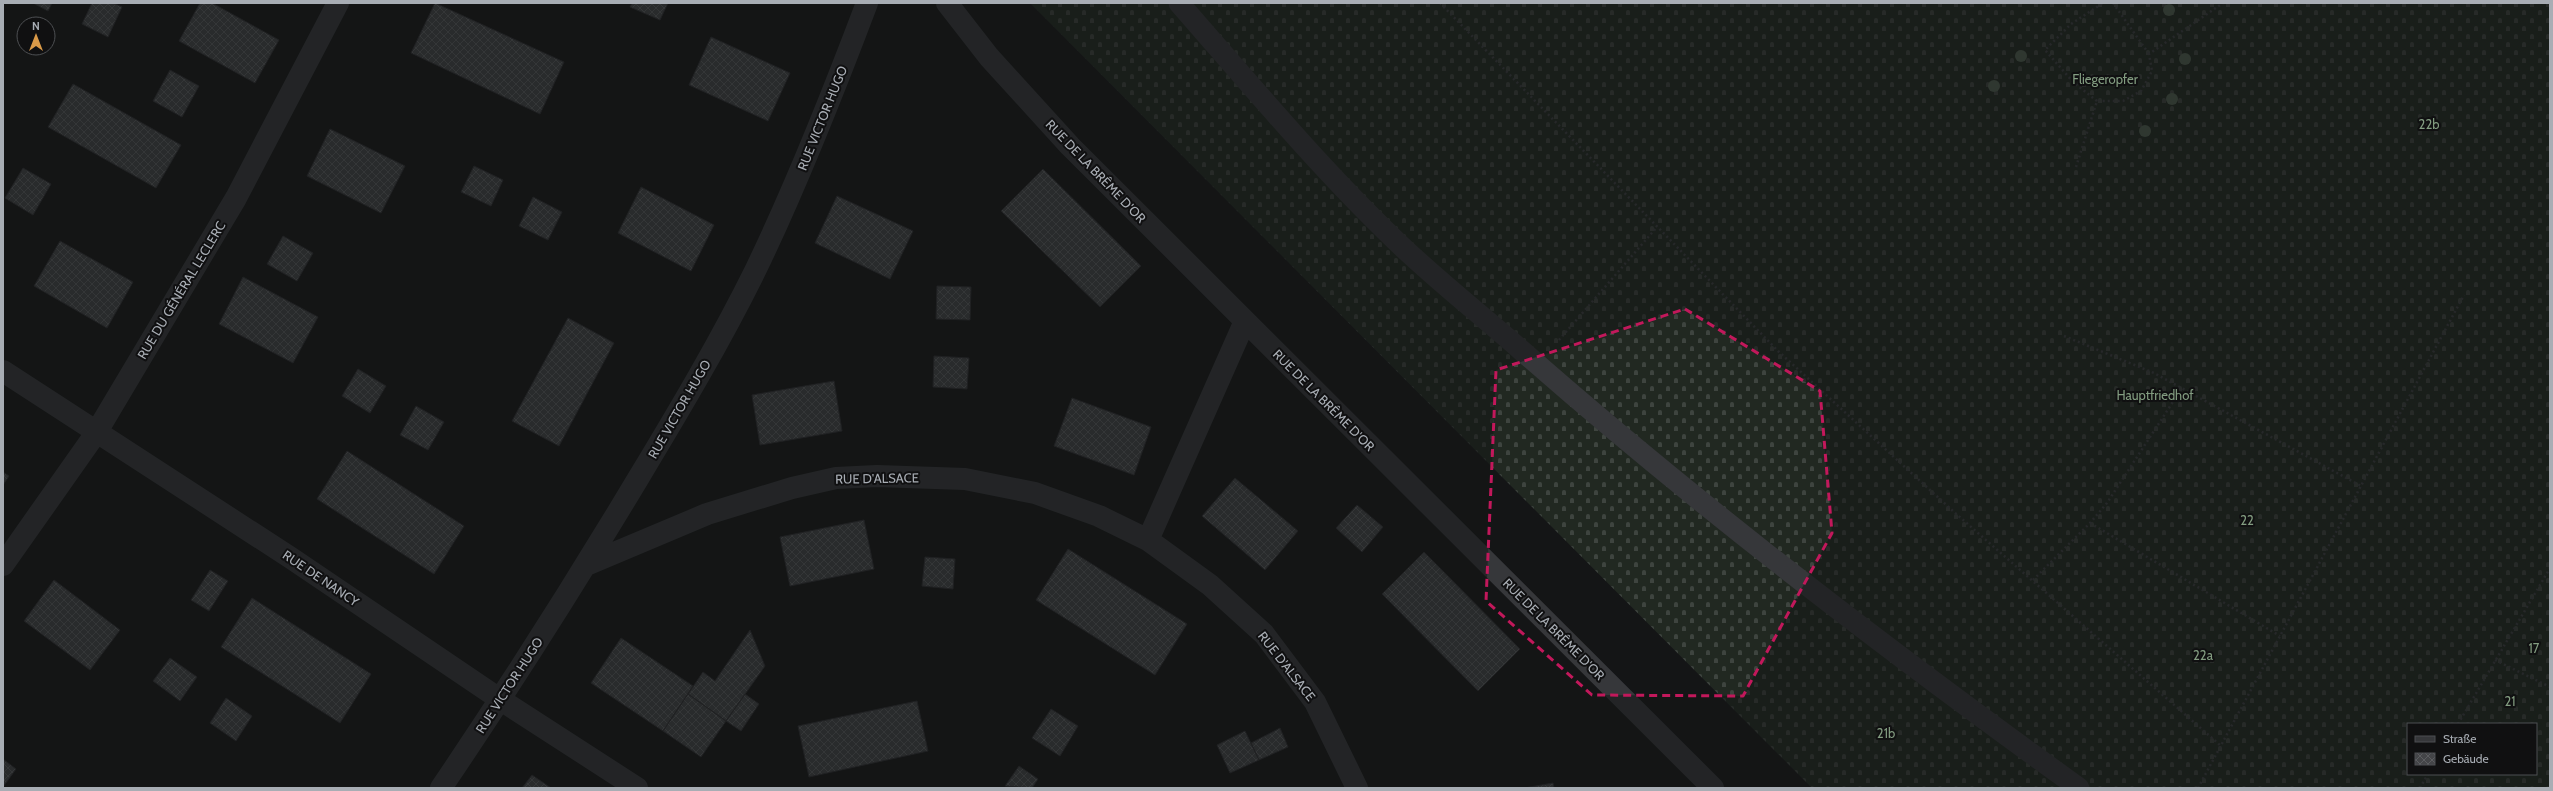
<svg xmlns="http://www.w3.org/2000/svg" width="2553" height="791" font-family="Cabin,sans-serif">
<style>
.cemetery{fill:url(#cemetery-stones);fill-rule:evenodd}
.building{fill:url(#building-cross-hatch);stroke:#2f2f32}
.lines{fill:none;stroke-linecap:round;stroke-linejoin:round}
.path{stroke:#3c3e41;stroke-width:2.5;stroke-dasharray:2 3;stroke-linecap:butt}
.service{stroke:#36373a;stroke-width:21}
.minor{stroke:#36373a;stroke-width:22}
.tree{fill:#516051}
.marked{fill:none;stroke:#c2185b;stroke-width:3;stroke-dasharray:8 5;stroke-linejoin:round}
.labels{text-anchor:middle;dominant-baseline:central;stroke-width:4;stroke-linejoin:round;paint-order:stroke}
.park-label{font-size:13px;fill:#839d81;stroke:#101011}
.street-label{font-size:13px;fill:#a8adb4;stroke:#101011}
</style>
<defs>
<pattern id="cemetery-stones" width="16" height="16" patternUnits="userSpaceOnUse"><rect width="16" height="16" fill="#212821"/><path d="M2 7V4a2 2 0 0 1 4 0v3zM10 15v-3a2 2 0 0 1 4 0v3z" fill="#3e443f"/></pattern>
<pattern id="building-cross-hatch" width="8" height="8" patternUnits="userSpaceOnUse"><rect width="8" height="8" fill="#444548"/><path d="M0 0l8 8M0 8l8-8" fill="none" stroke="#5c5d60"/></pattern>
</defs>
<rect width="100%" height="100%" fill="#141516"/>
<path class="cemetery" d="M1030,3H2550V788H1812ZM2408,724H2536V774H2408Z"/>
<path class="building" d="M33,3H52L48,11Z
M92,3H113L122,7L108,37L82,24Z
M200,3H212L279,40L255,83L179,41Z
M435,3L564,62L540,114L411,53Z
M632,3H668L660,20L630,7Z
M711,37L790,73L768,121L689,85Z
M170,70L199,86L182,117L153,101Z
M73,84L181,145L156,188L48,127Z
M330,129L405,166L381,213L307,176Z
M474,166L503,180L491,206L461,192Z
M23,168L51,184L33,215L5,198Z
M1043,169L1141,266L1100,307L1001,211Z
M641,187L714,225L691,271L618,233Z
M837,196L913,231L890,279L815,243Z
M533,197L562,212L548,240L519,226Z
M283,236L313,253L297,281L267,264Z
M60,241L133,282L107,328L34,286Z
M243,277L318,317L293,363L219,324Z
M937,286L971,287L970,320L936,319Z
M568,318L614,343L559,446L512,421Z
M934,356L969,358L967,389L933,387Z
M358,369L386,386L370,413L342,396Z
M834,381L842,431L760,445L752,395Z
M1072,398L1151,427L1134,475L1054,446Z
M416,406L444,422L428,450L400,435Z
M347,451L464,526L434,574L317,499Z
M3,472L9,476L3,485Z
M1235,478L1298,531L1265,570L1202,516Z
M1357,505L1383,527L1362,552L1336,528Z
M864,520L874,569L790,586L780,537Z
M1068,549L1187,624L1155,675L1036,600Z
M1424,552L1520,649L1478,691L1382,594Z
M925,557L955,559L953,589L922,586Z
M210,570L228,581L209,611L191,600Z
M54,580L120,630L90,670L24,621Z
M252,598L371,674L340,723L221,647Z
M750,630L765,666L726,721L688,694L703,672L715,681Z
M621,638L693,686L663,731L591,683Z
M170,658L197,677L180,701L153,681Z
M688,694L726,721L701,757L663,731Z
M745,694L759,704L741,731L726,721Z
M226,698L252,716L236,741L210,723Z
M917,701L928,751L809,777L798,726Z
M1051,709L1078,726L1060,756L1032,738Z
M1280,728L1288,747L1259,760L1251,743Z
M1245,731L1259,760L1230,773L1217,745Z
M3,759L16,769L3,787Z
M1019,766L1038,779L1032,788L1005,786Z
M532,775L551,788H522Z
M1553,783L1554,788H1524Z"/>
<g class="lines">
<path class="path" d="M1440,3L1778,351L1954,512L2221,746
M2113,3L2149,54
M2097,101L2073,82L2045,50L2071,24L2103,3
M2076,167L2097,101H2123L2141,91L2152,71L2149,54L2223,3
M2064,336L2154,373L2361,486
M1559,340L1657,227
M2090,523L2280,636
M2033,580L2090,523L2107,503L2182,388
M2495,660L2550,687
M2458,724L2550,568
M2198,788L2464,295
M2420,788L2428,774"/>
<path class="service" d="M1179,3C1249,83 1317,165 1394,239C1434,278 1479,313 1521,350C1698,506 1887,650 2079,788"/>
<path class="minor" d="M947,3L989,57L1070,146L1713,788
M3,371L291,558L501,700L637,788
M1148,540L1245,321
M3,565L96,433L236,198L338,3
M586,565L707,514L792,488L836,478L877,476L965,479L1035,493L1099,516L1148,540L1210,585L1264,634L1315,702L1357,788
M441,788C510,686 576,582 639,477C680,409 721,340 756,269C798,182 833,93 867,3"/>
</g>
<g class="tree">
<circle cx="2169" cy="10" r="6"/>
<circle cx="2021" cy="56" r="6"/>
<circle cx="2185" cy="59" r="6"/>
<circle cx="1994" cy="86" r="6"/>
<circle cx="2172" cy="99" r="6"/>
<circle cx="2145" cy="131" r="6"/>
</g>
<path d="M0 0H2553V791H0ZM1685,309L1820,391L1832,533L1743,696L1592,695L1486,601L1496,370Z" fill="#141516" fill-opacity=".55" fill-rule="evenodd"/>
<path class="marked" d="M1685,309L1820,391L1832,533L1743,696L1592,695L1486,601L1496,370Z"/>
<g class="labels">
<g class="park-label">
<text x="2105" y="79">Fliegeropfer</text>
<text x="2429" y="124">22b</text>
<text x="2155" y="395">Hauptfriedhof</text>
<text x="2247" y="520">22</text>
<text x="2534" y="648">17</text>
<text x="2203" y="655">22a</text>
<text x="2510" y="701">21</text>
<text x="1886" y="733">21b</text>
</g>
<g class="street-label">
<text transform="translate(822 118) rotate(-68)">RUE VICTOR HUGO</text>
<text transform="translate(1096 171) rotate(46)">RUE DE LA BRÊME D'OR</text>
<text transform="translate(181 290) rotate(-59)">RUE DU GÉNÉRAL LECLERC</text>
<text transform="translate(1324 400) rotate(45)">RUE DE LA BRÊME D'OR</text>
<text transform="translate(679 409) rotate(-60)">RUE VICTOR HUGO</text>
<text transform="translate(877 478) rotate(-1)">RUE D'ALSACE</text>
<text transform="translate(321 578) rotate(34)">RUE DE NANCY</text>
<text transform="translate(1554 629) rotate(45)">RUE DE LA BRÊME D'OR</text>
<text transform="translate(1287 666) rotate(52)">RUE D'ALSACE</text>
<text transform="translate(509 685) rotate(-57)">RUE VICTOR HUGO</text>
</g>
</g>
<rect width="2553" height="791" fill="none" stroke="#a8adb4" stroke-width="8"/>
<rect x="2407" y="723" width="130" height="52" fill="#101011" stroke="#4d4f52"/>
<rect x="2415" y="736" width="20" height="6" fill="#36373a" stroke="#4d4f52"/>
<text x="2443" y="743" font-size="12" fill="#a8adb4">Straße</text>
<rect x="2415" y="753" width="20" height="12" fill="url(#building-cross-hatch)" stroke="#4d4f52"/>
<text x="2443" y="763" font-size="12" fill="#a8adb4">Gebäude</text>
<g transform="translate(36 36)"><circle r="19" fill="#101011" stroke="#4d4f52"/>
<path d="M0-3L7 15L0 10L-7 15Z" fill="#da9a48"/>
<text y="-6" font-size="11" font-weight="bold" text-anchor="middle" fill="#a8adb4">N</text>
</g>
</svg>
